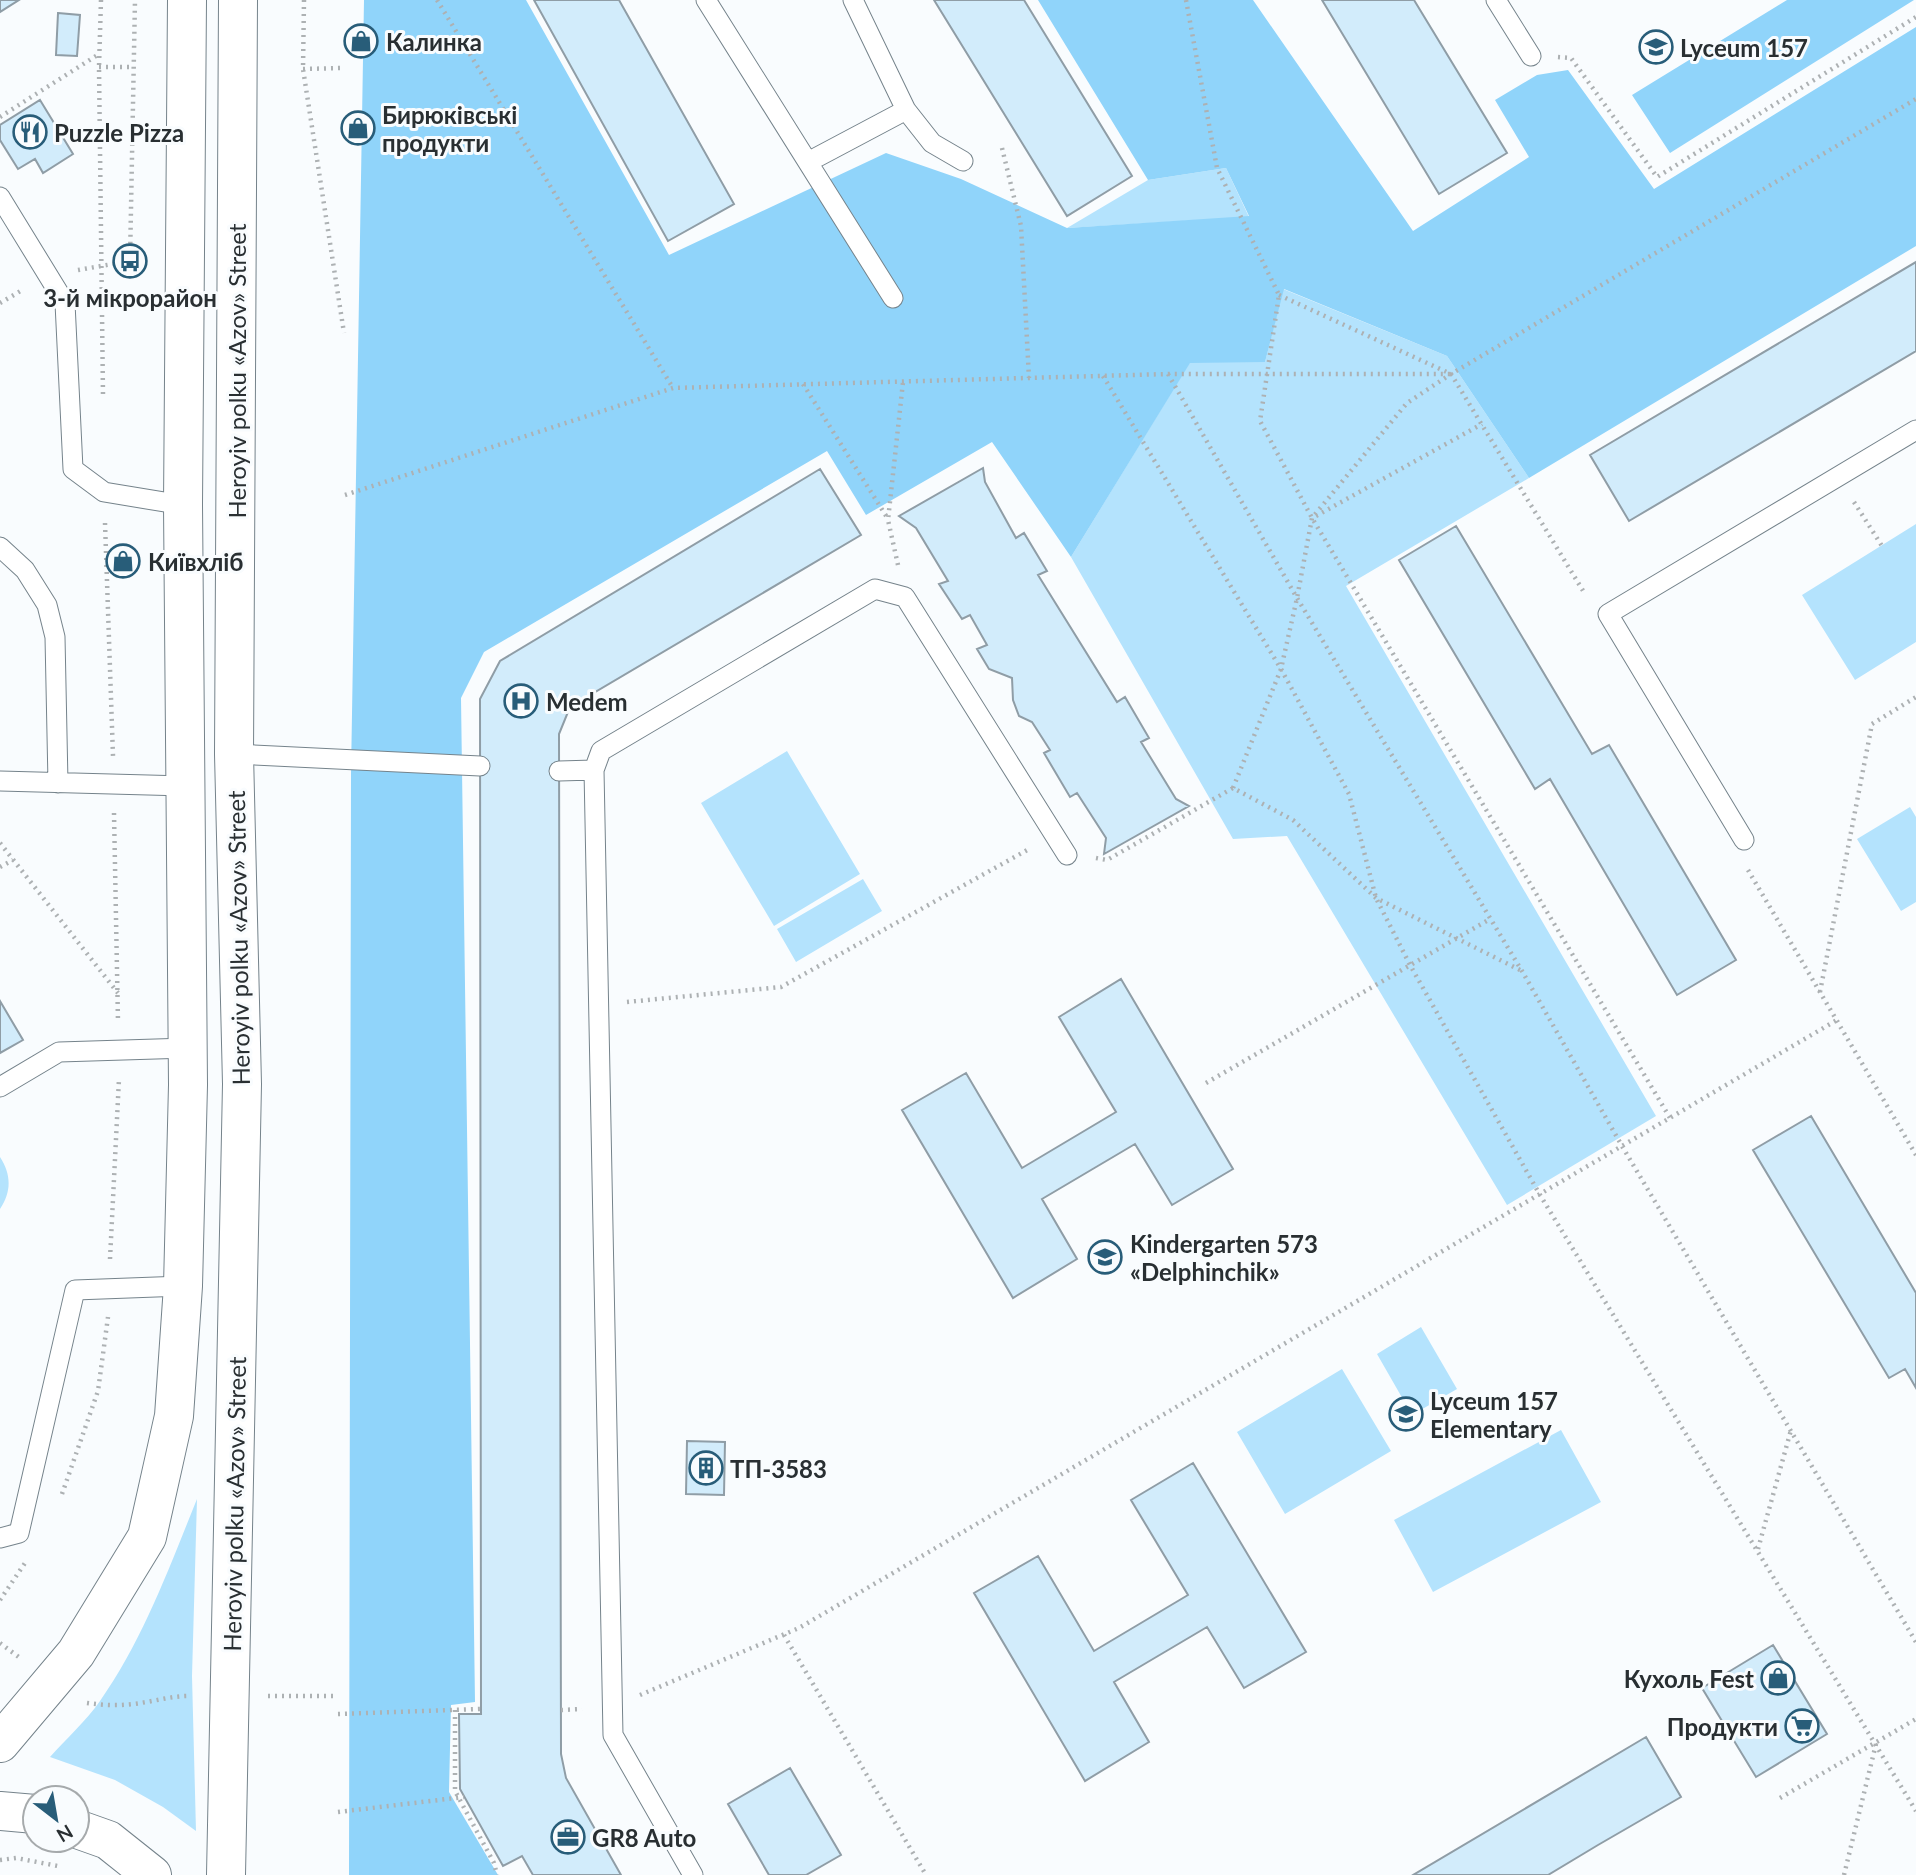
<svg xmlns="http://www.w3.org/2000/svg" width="1916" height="1875" font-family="Lato,sans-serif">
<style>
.green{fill:#b4e3fd}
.forest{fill:#90d4fa}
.building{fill:#d2ecfb;stroke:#8f9da6;stroke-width:2}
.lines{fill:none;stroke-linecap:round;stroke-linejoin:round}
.lane-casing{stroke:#75838b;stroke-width:21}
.secondary-casing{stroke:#75838b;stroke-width:40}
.path{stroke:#adb1b3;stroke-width:4.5;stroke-dasharray:2 5;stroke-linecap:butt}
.lane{stroke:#fff;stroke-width:19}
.secondary{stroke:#fff;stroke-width:38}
.labels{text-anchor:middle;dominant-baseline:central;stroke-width:6;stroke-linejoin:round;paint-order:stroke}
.poi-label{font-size:24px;font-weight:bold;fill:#292f32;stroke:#f9fcfe;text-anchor:start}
.street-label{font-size:24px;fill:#292f32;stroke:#f9fcfe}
</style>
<rect width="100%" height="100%" fill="#f9fcfe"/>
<path class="green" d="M1226,168L1249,217L1067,228L1148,180Z
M1283,289L1447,356L1529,478L1346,586L1656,1116L1507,1205L1287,836L1233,839L1071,557L1190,362H1265Z
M1916,524V642L1855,680L1802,595Z
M787,751L860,874L774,926L701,803Z
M1910,807L1916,817V902L1901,911L1857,839Z
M863,879L882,911L796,962L777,929Z
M0,1157C11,1174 12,1191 0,1209Z
M1421,1327L1457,1389L1412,1415L1377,1354Z
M1342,1369L1391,1451L1285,1514L1237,1432Z
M1561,1430L1601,1502L1433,1592L1394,1520Z
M197,1499L192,1676L196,1831L163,1807L115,1780L50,1757C66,1739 86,1721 100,1701C143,1640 169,1568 197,1499Z"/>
<path class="forest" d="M364,0H526L669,255L886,153L961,179L1067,228L1249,216L1226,168L1148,180L1038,0H1253L1413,231L1529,157L1495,100L1537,75L1568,70L1654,189L1916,27V246L1529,478L1447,356L1284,289L1265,362L1190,363L1071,557L992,442L866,515L827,451L484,652L461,698L475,1702L451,1705L449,1792L498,1875H349L351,774Z
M1787,0H1914L1670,153L1632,95Z"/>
<path class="building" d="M0,0H19L0,12Z
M534,0H619L734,204L668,241Z
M934,0H1024L1132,176L1067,216Z
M1322,0H1414L1507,153L1439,194Z
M58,13L80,15L77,56L56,55Z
M40,100L73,154L43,173L35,159L18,169L0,140V125Z
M1916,262V351L1629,521L1590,455Z
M983,468L985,482L1016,538L1024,533L1047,571L1038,575L1117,702L1125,697L1149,738L1141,742L1176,799L1189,806L1104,854L1106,838L1077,793L1070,797L1044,753L1050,750L1032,722L1019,716L1013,700L1012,678L989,669L977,649L987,645L970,615L962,619L939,584L948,581L916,528L899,516Z
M820,469L861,535L570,707L559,734L561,1754L566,1778L621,1875H533L522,1856L503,1866L460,1789L459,1714H481V1709L480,699L500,661Z
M1456,526L1592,754L1609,745L1736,960L1677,995L1550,779L1535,789L1399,560Z
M1121,979L1233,1169L1172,1205L1135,1144L1042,1199L1077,1259L1013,1298L902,1110L966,1073L1022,1168L1116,1112L1059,1017Z
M0,1001L23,1040L0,1053Z
M1811,1116L1916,1293V1388L1905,1369L1889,1378L1753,1150Z
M687,1441L725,1442L724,1495L686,1494Z
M1193,1463L1306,1652L1244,1688L1207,1627L1114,1682L1149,1742L1085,1781L974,1593L1038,1556L1094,1651L1188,1595L1131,1500Z
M1773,1645L1827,1734L1756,1777L1702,1688Z
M1646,1737L1681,1797L1598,1845L1548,1875H1413Z
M790,1768L841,1855L806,1875H769L728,1804Z"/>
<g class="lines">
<defs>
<path id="lane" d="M706,0L893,298
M853,0L906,110L932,143L963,161
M1496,0L1531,56
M808,162L906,110
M0,197L65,303L73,469L104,492L183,505
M0,547L25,570L47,605L55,637L58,783
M234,754L480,766
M559,771L594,770
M0,781L185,786
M1744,840L1608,614L1916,430
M0,1087L59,1052L188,1048
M0,1538L19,1533L75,1290L183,1286
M693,1875L613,1735L594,770L601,751L875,589L905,597L1067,855"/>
<path id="secondary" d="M0,1743L76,1653L147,1537L174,1416L183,1286L188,1085L183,505L187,0
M0,1811L35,1814
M77,1829L108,1840L152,1875
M226,1875L242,1084L234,754L238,0"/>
</defs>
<use href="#lane" class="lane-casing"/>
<use href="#secondary" class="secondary-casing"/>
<path class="path" d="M101,0L99,67L103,395
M304,0L303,69L344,333
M437,0L673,388
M1186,0L1217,168L1279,295L1260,421L1312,518L1670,1118
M1558,57L1571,58L1657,177L1916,17
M99,67H134
M303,69L342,68
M0,117L99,54
M1002,148L1021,226L1029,378
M78,270L130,261L135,0
M1279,295L1451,374L1585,594
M0,303L24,289
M1168,374L1297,598L1522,971L1622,1146L1916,1642
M1103,376L1281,669L1349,794L1376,898L1410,965L1540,1195L1916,1811
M803,384L888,519
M345,495L673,388L1168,374H1450
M1854,502L1882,546
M1316,516L1482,424
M105,523L113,756
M898,565L888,520L903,382
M114,813L118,1022
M0,843L118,993
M1096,858L1107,860L1233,788
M0,867L13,860
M1748,870L1916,1155
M1520,970L1376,898L1293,820L1233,788L1281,669L1297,598L1312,518L1407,403L1451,374L1916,99
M1820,992L1872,724L1916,697
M627,1002L781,987L1029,849
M1206,1083L1490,919
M110,1259L119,1079
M62,1494L98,1391L108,1317
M1758,1549L1791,1430
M0,1600L25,1563
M784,1635L926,1875
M0,1643L20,1658
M640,1695L799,1628L1837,1020
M268,1696H337
M87,1703C102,1705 117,1706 133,1704C152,1702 170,1696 189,1696
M455,1710V1791L494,1863L497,1875
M561,1710L582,1709
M338,1714L481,1709
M1780,1798L1916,1719
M338,1812L464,1797
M0,1860L16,1858L58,1866
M1844,1875L1876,1744"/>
<use href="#lane" class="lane"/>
<use href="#secondary" class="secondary"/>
</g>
<defs>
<symbol id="shop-ring" viewBox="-11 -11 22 22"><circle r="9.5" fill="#f9fcfe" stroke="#285d79" stroke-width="1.5"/><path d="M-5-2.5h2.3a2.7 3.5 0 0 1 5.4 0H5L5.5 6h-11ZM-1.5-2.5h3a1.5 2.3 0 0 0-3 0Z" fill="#285d79"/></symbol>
<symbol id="school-ring" viewBox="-11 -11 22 22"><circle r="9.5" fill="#f9fcfe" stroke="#285d79" stroke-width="1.5"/><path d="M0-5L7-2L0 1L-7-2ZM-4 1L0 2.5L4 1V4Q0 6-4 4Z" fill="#285d79"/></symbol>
<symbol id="restaurant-ring" viewBox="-11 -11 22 22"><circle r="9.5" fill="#f9fcfe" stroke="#285d79" stroke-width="1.5"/><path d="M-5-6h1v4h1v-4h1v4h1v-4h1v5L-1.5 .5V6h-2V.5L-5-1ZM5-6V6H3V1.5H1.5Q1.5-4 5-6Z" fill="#285d79"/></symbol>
<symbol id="bus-ring" viewBox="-11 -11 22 22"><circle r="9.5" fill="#f9fcfe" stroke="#285d79" stroke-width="1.5"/><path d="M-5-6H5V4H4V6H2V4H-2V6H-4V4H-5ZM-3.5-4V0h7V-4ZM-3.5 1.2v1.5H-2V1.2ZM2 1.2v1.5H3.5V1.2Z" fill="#285d79"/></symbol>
<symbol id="hospital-ring" viewBox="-11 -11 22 22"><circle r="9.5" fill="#f9fcfe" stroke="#285d79" stroke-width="1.5"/><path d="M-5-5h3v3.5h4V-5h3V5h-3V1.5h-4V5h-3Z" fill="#285d79"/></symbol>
<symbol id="building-ring" viewBox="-11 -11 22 22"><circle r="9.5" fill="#f9fcfe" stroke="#285d79" stroke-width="1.5"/><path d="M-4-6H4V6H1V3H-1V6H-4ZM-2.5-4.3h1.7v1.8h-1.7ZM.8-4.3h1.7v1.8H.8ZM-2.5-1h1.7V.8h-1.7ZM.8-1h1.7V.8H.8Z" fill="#285d79"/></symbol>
<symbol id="supermarket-ring" viewBox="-11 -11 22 22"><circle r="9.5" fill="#f9fcfe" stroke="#285d79" stroke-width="1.5"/><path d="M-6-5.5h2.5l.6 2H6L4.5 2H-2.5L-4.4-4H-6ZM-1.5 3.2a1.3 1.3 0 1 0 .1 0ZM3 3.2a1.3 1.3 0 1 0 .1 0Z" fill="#285d79"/></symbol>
<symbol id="office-ring" viewBox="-11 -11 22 22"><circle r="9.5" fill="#f9fcfe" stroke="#285d79" stroke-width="1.5"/><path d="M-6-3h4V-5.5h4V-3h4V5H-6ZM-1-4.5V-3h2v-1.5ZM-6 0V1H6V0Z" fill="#285d79"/></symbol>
</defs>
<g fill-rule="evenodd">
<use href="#shop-ring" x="342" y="22" width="38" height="38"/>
<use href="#school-ring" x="1637" y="28" width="38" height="38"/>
<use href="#shop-ring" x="339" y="109" width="38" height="38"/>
<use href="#restaurant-ring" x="11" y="113" width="38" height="38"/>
<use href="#bus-ring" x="111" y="242" width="38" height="38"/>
<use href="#shop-ring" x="104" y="542" width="38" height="38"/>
<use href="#hospital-ring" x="502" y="682" width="38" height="38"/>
<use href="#school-ring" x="1086" y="1238" width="38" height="38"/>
<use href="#school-ring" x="1387" y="1395" width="38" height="38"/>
<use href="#building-ring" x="687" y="1449" width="38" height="38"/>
<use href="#shop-ring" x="1759" y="1659" width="38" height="38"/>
<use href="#supermarket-ring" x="1783" y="1707" width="38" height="38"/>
<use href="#office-ring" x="549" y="1818" width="38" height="38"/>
</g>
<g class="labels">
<g class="poi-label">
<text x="386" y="41">Калинка</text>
<text x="1680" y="47">Lyceum 157</text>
<text x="382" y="114">Бирюківські<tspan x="382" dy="28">продукти</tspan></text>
<text x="54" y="132">Puzzle Pizza</text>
<text x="130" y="297" text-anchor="middle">3-й мікрорайон</text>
<text x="148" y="561">Київхліб</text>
<text x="546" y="701">Medem</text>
<text x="1130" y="1243">Kindergarten 573<tspan x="1130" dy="28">«Delphinchik»</tspan></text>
<text x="1430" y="1400">Lyceum 157<tspan x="1430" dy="28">Elementary</tspan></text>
<text x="730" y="1468">ТП-3583</text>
<text x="1754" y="1678" text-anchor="end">Кухоль Fest</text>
<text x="1778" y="1726" text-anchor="end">Продукти</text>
<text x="592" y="1837">GR8 Auto</text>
</g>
<g class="street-label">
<text transform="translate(236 371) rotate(-90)">Heroyiv polku «Azov» Street</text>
<text transform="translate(238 938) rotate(-91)">Heroyiv polku «Azov» Street</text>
<text transform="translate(234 1504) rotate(-89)">Heroyiv polku «Azov» Street</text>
</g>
</g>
<g transform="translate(56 1819) rotate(149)"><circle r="33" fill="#f9fcfe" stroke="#a6aaac" stroke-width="2"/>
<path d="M0-5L12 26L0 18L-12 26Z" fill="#285d79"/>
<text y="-10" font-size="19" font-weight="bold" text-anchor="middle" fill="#292f32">N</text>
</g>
</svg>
